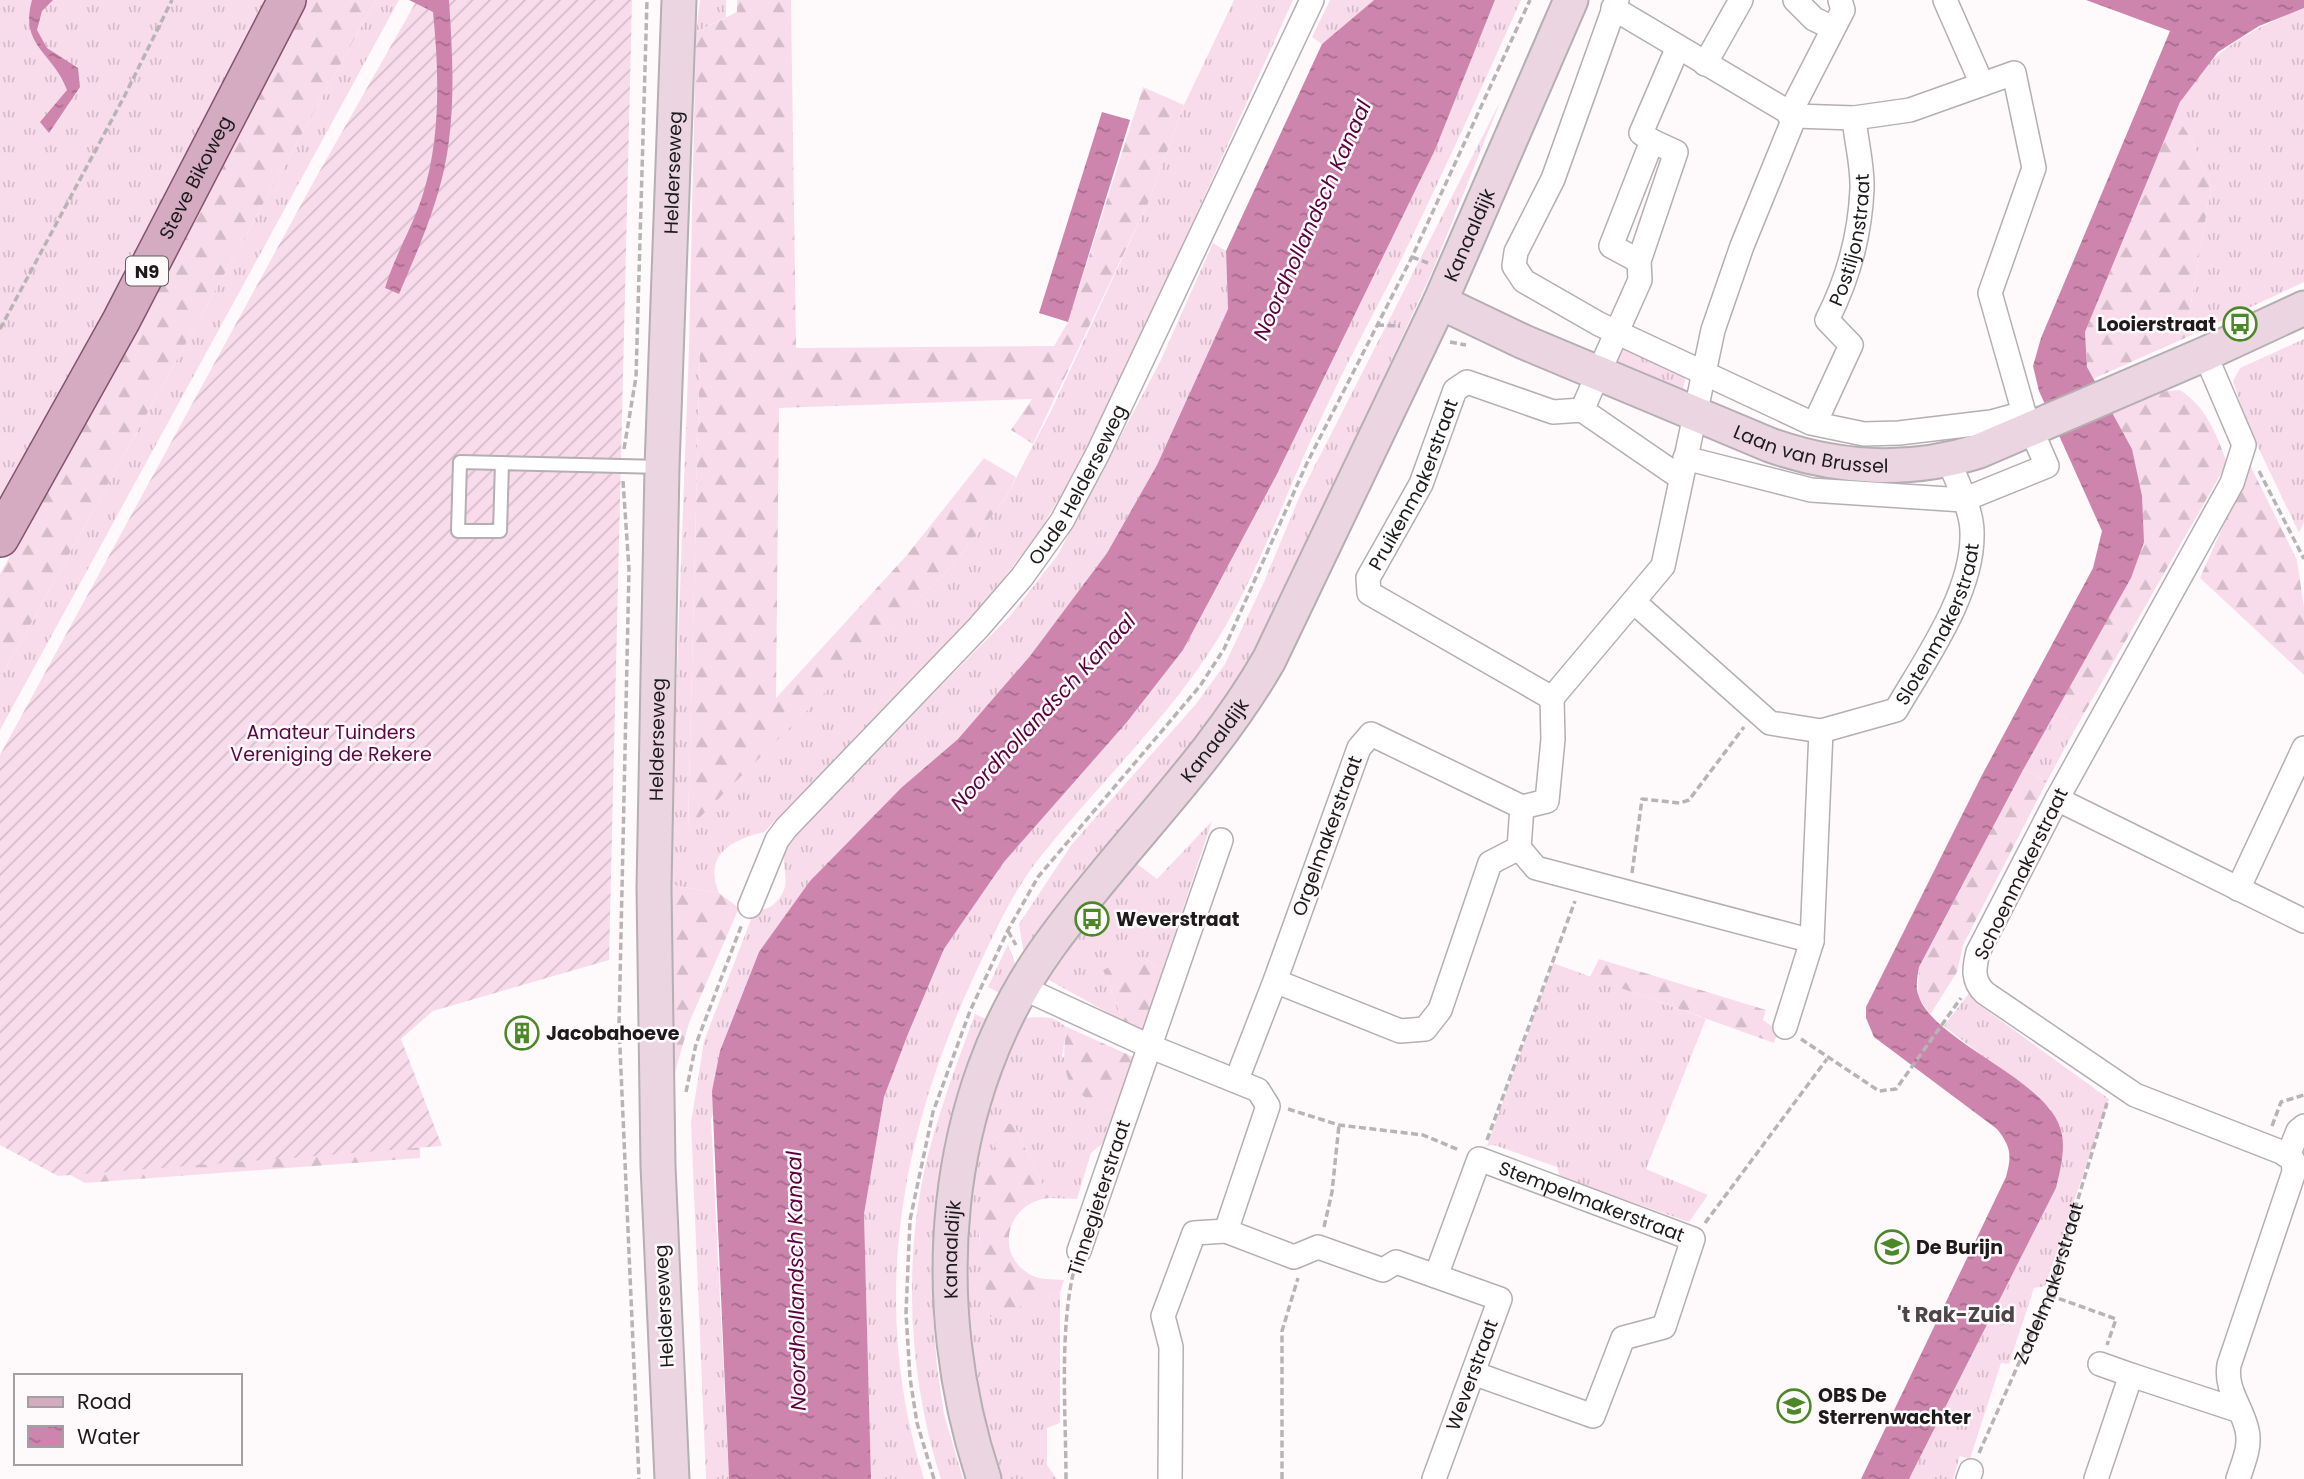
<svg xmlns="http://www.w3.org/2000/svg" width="2304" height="1479" font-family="Poppins,sans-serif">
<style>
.grass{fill:url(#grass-tufts)}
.forest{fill:url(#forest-firs)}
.garden{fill:url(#garden-furrows)}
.water{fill:url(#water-ripples)}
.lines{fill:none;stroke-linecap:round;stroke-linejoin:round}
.lane-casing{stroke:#b5aeb2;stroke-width:16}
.street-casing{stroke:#b5aeb2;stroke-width:26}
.secondary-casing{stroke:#b5aeb2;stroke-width:37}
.primary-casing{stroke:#82546e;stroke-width:40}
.path{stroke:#b8b4b6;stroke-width:3.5;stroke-dasharray:7 3.5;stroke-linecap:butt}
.lane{stroke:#fff;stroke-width:12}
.street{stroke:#fff;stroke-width:23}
.secondary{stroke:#ead5e1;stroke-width:33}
.primary{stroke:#d5abc2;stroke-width:37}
.labels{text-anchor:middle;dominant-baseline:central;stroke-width:5;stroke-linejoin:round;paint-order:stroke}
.shield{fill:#fefafc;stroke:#605d5f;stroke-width:2}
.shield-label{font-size:18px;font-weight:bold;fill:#1d1a1c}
.street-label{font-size:19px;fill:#1d1a1c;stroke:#fefafc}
.poi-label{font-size:19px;font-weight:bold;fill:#1d1a1c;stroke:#fefafc;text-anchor:start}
.park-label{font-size:19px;fill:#5e0642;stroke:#fefafc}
.water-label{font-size:21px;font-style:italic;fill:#5a023f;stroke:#fefafc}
.neighbourhood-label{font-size:21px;font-weight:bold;fill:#4c4649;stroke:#fefafc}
</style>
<defs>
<pattern id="grass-tufts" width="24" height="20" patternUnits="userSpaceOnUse" patternTransform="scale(1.75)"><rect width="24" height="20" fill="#f9dceb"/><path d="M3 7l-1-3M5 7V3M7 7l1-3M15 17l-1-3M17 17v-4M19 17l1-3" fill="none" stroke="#d5bcc9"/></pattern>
<pattern id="forest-firs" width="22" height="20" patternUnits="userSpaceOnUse" patternTransform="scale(1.75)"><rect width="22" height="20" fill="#f9dceb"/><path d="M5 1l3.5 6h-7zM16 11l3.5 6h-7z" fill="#d5bcc9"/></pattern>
<pattern id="garden-furrows" width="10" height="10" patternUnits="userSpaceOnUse" patternTransform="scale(1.75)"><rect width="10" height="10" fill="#f9dceb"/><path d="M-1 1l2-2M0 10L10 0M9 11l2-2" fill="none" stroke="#d5bcc9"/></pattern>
<pattern id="water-ripples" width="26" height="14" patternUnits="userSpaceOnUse" patternTransform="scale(1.75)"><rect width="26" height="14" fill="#cd85ad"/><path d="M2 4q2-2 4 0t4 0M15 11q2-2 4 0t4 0" fill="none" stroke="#a66c8c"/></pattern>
</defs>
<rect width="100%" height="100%" fill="#fefafc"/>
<path class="grass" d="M0,0H269L209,126L0,509Z
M376,0H399L0,730V679Z
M700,0H726V17L696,32Z
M1234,0H1293L1096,436L1041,529L981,608L764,832C732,840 703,854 719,893L672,885L673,779L689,347H700L688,828L950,568L1005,499L1051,411L1148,203L1184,105Z
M1330,0H1374L1322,44L1312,37Z
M1495,0H1521C1486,78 1451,156 1414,233C1386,292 1353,350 1325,410C1292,478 1265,555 1229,620C1177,713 1098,782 1034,865C1010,897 992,938 975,974C900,1136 869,1305 924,1479H871L864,1214L884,1097L908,1034L944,949L1004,862L1127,722L1183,650L1276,476L1435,150Z
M2304,8V282L2185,338L2211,187L2192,140L2175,114C2197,57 2250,29 2304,8Z
M1501,100L1432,272L1261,644L1235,691L1047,920L1024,955L1019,924L1072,844L1196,704L1225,664L1264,582L1301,493Z
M1213,243L1226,251L1228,309L1157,465L1107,553L1030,656L958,739L901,788L810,881L711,1119L729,1479H706L691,1123L704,1041L755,909C764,911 770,908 776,902C794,884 780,869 785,848L837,790L1010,616L1057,556L1160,362Z
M2304,339V522L2299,533L2247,424L2233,381L2240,368Z
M1620,346L1686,375L1682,395L1610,362Z
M2054,714L2078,724L2047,781L2023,770Z
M1212,821L1162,972L1145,958L1103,970L1123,1021L1047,979L1135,862L1157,879Z
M1008,944L1016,966L999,993L988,987Z
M1553,963L1706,1019L1646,1169L1708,1195L1689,1222L1560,1177L1557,1167L1494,1145L1487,1146Z
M1969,993L1978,1004L2109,1099L2045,1286L2034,1288L2009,1364L2001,1363L1970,1459L1960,1456L1953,1479H1909L2056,1188L2051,1109L1944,1026Z
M975,1014L990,1021L937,1225L933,1318L937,1367L944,1414L963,1479H941C910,1382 903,1272 924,1172C936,1118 956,1066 975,1014Z
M1037,1017L1052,1018L1067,1027L1062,1056L1123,1108L1114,1133L1091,1153L1077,1199L1049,1198L1014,1125L979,1234L990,1316L1060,1293V1423L1047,1428V1465L1057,1479H993L964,1364L967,1175L1015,1025L1025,1018Z"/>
<path class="forest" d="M300,0H376L0,679V574L54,477Z
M737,0H791L796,348L1054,346L1068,322L1143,87L1184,105L1148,203L1033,444L1011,430L1032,399L779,408L776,698L907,555L984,458L1016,477L1005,499L950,568L688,829L700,347H689L696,32L737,12Z
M2175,114L2192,140L2211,187L2185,338L2093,379L2087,367L2085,332Z
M2180,390C2207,408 2216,433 2227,463L2078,724L2054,714L2131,578L2132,449L2111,411L2157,392Z
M2250,465L2297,560L2304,608V675L2200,578Z
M2023,770L2047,781L1963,945L1957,972L1930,1015L1918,996L1919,967Z
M672,885L719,893L739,908L689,1023L672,1083Z
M1134,956L1145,958L1162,972L1143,1031L1123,1021L1103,970Z
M1599,959L1766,1010L1763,1020L1778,1031L1774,1043L1590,977Z
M1067,1027L1140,1060L1123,1108C1069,1101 1058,1079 1067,1027Z
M1003,1122L1014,1125L1049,1198C1007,1202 993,1254 1031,1275C1040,1280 1053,1279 1064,1280L1060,1293L990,1317C976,1234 973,1202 1003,1122Z
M420,1138V1158L85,1183L46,1162Z"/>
<path class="garden" d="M417,0H632L609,960L433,1011L401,1039L442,1146L58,1176L0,1145V755L314,181Z"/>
<path class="water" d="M32,0H53L42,11L37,30L47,48L78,68L80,87L49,133L40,122L67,90C53,52 19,46 32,0Z
M409,0H449C452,46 455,94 449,140C443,194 420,245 399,294L385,288C395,255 413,226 423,194C441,136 439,72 433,12Z
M1374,0H1495L1435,150L1276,476L1183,650L1127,722L1004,862L944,949L908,1034L884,1097L864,1214L871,1479H729L712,1091L720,1051L759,952L810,881L901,788L958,739L1030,656L1107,553L1157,465L1228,309L1226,251L1322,44Z
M2086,0H2304V8L2259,26L2218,52L2180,102L2085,332L2087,367L2132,449L2142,496L2144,542L2131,578L2023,770L1919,967C1918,975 1915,985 1918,994C1932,1043 2054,1080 2062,1135C2065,1152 2060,1171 2056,1188L1909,1479H1861L2006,1177C2012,1155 2011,1147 1997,1129L1874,1037L1866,1018V1007L1981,777L2093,568L2102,531L2039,391L2033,366L2041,338L2170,31Z
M1102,112L1130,120L1068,322L1039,313Z"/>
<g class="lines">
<defs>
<path id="lane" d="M502,463L500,531H458L460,462L662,467"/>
<g id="street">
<path d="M1617,0L1553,179L1516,252L1514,266L1524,281L1599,324L1811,423L1864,434L1899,433L1991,422L2024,413"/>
<path d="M1795,0L1814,19L1833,28"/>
<path d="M1945,0L1982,84"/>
<path id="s2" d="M1613,8L1795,116L1742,246L1713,330L1663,566L1552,698L1369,593L1368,578L1421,484L1455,390L1467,382L1553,412L1582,410L1681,478"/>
<path d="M1705,64L1741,0"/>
<path d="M1789,115L1843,10L1840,0"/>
<path d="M1639,261L1611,246L1652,141"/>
<path d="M2205,354L2244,445L2232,483L2057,799L1978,952C1974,968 1972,981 1985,993L2135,1095L2281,1152L2293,1160L2294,1172L2229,1365C2225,1390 2242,1407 2247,1430C2251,1447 2243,1463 2238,1479"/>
<path d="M1582,410L1640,280L1639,261L1676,152L1652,141L1641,133L1678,47"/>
<path id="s3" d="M1815,423L1851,345L1827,320C1848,279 1860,235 1862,189C1863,166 1856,141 1854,118"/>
<path d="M1685,458L1811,490L1963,500L2047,466L2024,413L1990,293L2034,168L2014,73L1910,110L1854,118L1795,116"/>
<path id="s4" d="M1634,602L1770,723L1821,731L1896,710C1925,660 1974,592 1972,532C1972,509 1956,481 1949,460"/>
<path d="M2057,799L2304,921"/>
<path d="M1522,807L1547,801L1553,739L1552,698"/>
<path d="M1519,848L1536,868L1812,941"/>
<path d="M2238,889L2304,748"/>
<path id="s5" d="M750,906L777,840L786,828L978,628L1022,577L1062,521L1098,453L1312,0"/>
<path d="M1023,988L1149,1046L1258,1090L1268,1106L1226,1231L1294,1257L1318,1247L1383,1270L1396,1262L1500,1299L1434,1479"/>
<path d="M1785,1027L1812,941L1821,731"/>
<path d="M1237,1079L1275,981L1400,1031L1425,1029L1440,1010L1490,863L1519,848L1522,807L1371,734L1359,748L1275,981"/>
<path d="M2288,1156L2298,1131L2304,1126"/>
<path d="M1079,1251L1221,840"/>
<path id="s6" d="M1436,1276L1479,1159L1693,1239L1664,1327L1623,1338L1593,1416L1473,1373"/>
<path d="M2100,1364L2131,1375"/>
<path d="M1170,1479L1171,1347L1163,1316L1194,1233L1226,1231"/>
<path d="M1968,1479L1971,1471"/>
<path d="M2096,1479L2131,1375L2240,1411"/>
</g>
<g id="secondary">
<path id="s7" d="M1440,302L1524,342L1770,445C1838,469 1910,473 1979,451L2205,354L2304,308"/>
<path id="s8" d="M672,1479L658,1166L654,888L662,467L679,0"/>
<path id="s9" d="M984,1479C926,1305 939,1098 1049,946C1119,848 1209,765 1269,660L1440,302L1571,0"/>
</g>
<g id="primary">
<path id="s10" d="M0,538L121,321L287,0"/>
</g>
</defs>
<use href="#lane" class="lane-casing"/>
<use href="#street" class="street-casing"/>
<use href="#secondary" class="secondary-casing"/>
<use href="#primary" class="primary-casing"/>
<g class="path">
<path d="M1412,257L1428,263"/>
<path d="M1377,325L1400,326"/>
<path d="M0,329L124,97L172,0"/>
<path d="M1450,342L1466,345"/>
<path d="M624,449L636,377L647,0"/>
<path d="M2259,471L2304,559"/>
<path d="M623,481L629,569L619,1026L639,1479"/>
<path d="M1632,873L1642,799L1680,803L1689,800L1744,727"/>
<path d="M1008,931L1016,945"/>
<path d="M1801,1039L1879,1091L1896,1089L1961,998"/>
<path d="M686,1092L696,1044L742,924"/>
<path d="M1288,1109L1339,1125L1423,1135L1459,1150"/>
<path d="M2272,1126L2281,1102L2304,1095"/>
<path d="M1487,1140L1575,901"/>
<path d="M1705,1223L1827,1059"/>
<path d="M1324,1227L1332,1192L1339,1125"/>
<path d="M2049,1295L2116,1319L2107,1345"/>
<path id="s1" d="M1979,1453L2049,1295L2107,1103"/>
<path d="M934,1479L917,1423L910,1378L906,1313L910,1220L933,1112L970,1011L1008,930L1038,877L1200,686L1224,649L1307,463L1412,257L1530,0"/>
<path d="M1066,1479C1066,1415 1059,1332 1074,1270"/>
<path d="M1282,1479V1331L1298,1278"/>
</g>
<use href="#lane" class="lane"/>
<use href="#street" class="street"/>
<use href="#secondary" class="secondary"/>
<use href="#primary" class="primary"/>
</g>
<defs>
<symbol id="bus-ring" viewBox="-11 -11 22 22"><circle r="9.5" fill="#fefafc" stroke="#4c8827" stroke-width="1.5"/><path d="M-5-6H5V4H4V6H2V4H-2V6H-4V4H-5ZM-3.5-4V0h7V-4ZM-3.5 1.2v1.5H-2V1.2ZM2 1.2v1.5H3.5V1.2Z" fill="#4c8827"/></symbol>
<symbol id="building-ring" viewBox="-11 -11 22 22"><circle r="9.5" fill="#fefafc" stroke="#4c8827" stroke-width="1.5"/><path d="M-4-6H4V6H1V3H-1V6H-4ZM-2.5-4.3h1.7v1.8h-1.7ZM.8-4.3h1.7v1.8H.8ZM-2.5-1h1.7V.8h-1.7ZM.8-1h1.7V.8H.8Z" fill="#4c8827"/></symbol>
<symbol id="school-ring" viewBox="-11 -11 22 22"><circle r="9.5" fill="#fefafc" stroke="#4c8827" stroke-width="1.5"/><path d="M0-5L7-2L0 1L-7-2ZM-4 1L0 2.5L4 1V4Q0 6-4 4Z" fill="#4c8827"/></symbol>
</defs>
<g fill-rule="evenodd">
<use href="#bus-ring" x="2221" y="305" width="38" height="38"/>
<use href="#bus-ring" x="1073" y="900" width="38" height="38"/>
<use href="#building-ring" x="503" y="1014" width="38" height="38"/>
<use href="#school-ring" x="1873" y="1228" width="38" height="38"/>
<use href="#school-ring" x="1775" y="1387" width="38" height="38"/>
</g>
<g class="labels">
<rect class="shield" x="126" y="256.5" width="42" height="29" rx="5"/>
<g class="shield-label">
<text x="147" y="271">N9</text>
</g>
<g class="street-label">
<text stroke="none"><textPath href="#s8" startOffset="1307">Helderseweg</textPath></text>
<text stroke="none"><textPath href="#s10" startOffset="410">Steve Bikoweg</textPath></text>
<text stroke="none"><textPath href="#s9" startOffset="1388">Kanaaldijk</textPath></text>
<text stroke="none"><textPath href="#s3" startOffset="205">Postiljonstraat</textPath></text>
<text stroke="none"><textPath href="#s7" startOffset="401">Laan van Brussel</textPath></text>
<text stroke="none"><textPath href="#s5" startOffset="539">Oude Helderseweg</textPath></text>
<text stroke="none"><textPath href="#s2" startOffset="1185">Pruikenmakerstraat</textPath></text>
<text stroke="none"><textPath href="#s4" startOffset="408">Slotenmakerstraat</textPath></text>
<text stroke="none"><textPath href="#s9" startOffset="821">Kanaaldijk</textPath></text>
<text stroke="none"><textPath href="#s8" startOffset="740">Helderseweg</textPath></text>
<text transform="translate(1327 836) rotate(-70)">Orgelmakerstraat</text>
<text transform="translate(2021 874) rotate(-64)">Schoenmakerstraat</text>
<text transform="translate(1099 1198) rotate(-72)">Tinnegieterstraat</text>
<text stroke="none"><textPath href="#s6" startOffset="245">Stempelmakerstraat</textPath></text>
<text stroke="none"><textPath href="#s9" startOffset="233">Kanaaldijk</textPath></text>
<text stroke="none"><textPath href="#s1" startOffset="184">Zadelmakerstraat</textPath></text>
<text transform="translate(664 1306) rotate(-93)">Helderseweg</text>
<text transform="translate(1472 1375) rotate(-70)">Weverstraat</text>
</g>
<g class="poi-label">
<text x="2216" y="324" text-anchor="end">Looierstraat</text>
<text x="1116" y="919">Weverstraat</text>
<text x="546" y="1033">Jacobahoeve</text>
<text x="1916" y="1247">De Burijn</text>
<text x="1818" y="1395">OBS De<tspan x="1818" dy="22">Sterrenwachter</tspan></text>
</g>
<g class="park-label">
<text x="331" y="732">Amateur Tuinders<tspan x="331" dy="22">Vereniging de Rekere</tspan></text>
</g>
<g class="water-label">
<text transform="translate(1312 220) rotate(-66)">Noordhollandsch Kanaal</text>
<text transform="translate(1043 712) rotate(-47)">Noordhollandsch Kanaal</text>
<text transform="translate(796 1281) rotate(-91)">Noordhollandsch Kanaal</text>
</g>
<g class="neighbourhood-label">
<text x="1956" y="1314">'t Rak-Zuid</text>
</g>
</g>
<rect x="14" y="1374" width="228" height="91" fill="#fefafc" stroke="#a4a0a2" stroke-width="2"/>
<rect x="28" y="1397" width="35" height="10" fill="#d5abc2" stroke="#a4a0a2" stroke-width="2"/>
<text x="77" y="1409" font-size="21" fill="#1d1a1c">Road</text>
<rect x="28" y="1426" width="35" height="21" fill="url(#water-ripples)" stroke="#a4a0a2" stroke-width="2"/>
<text x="77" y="1444" font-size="21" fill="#1d1a1c">Water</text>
</svg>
